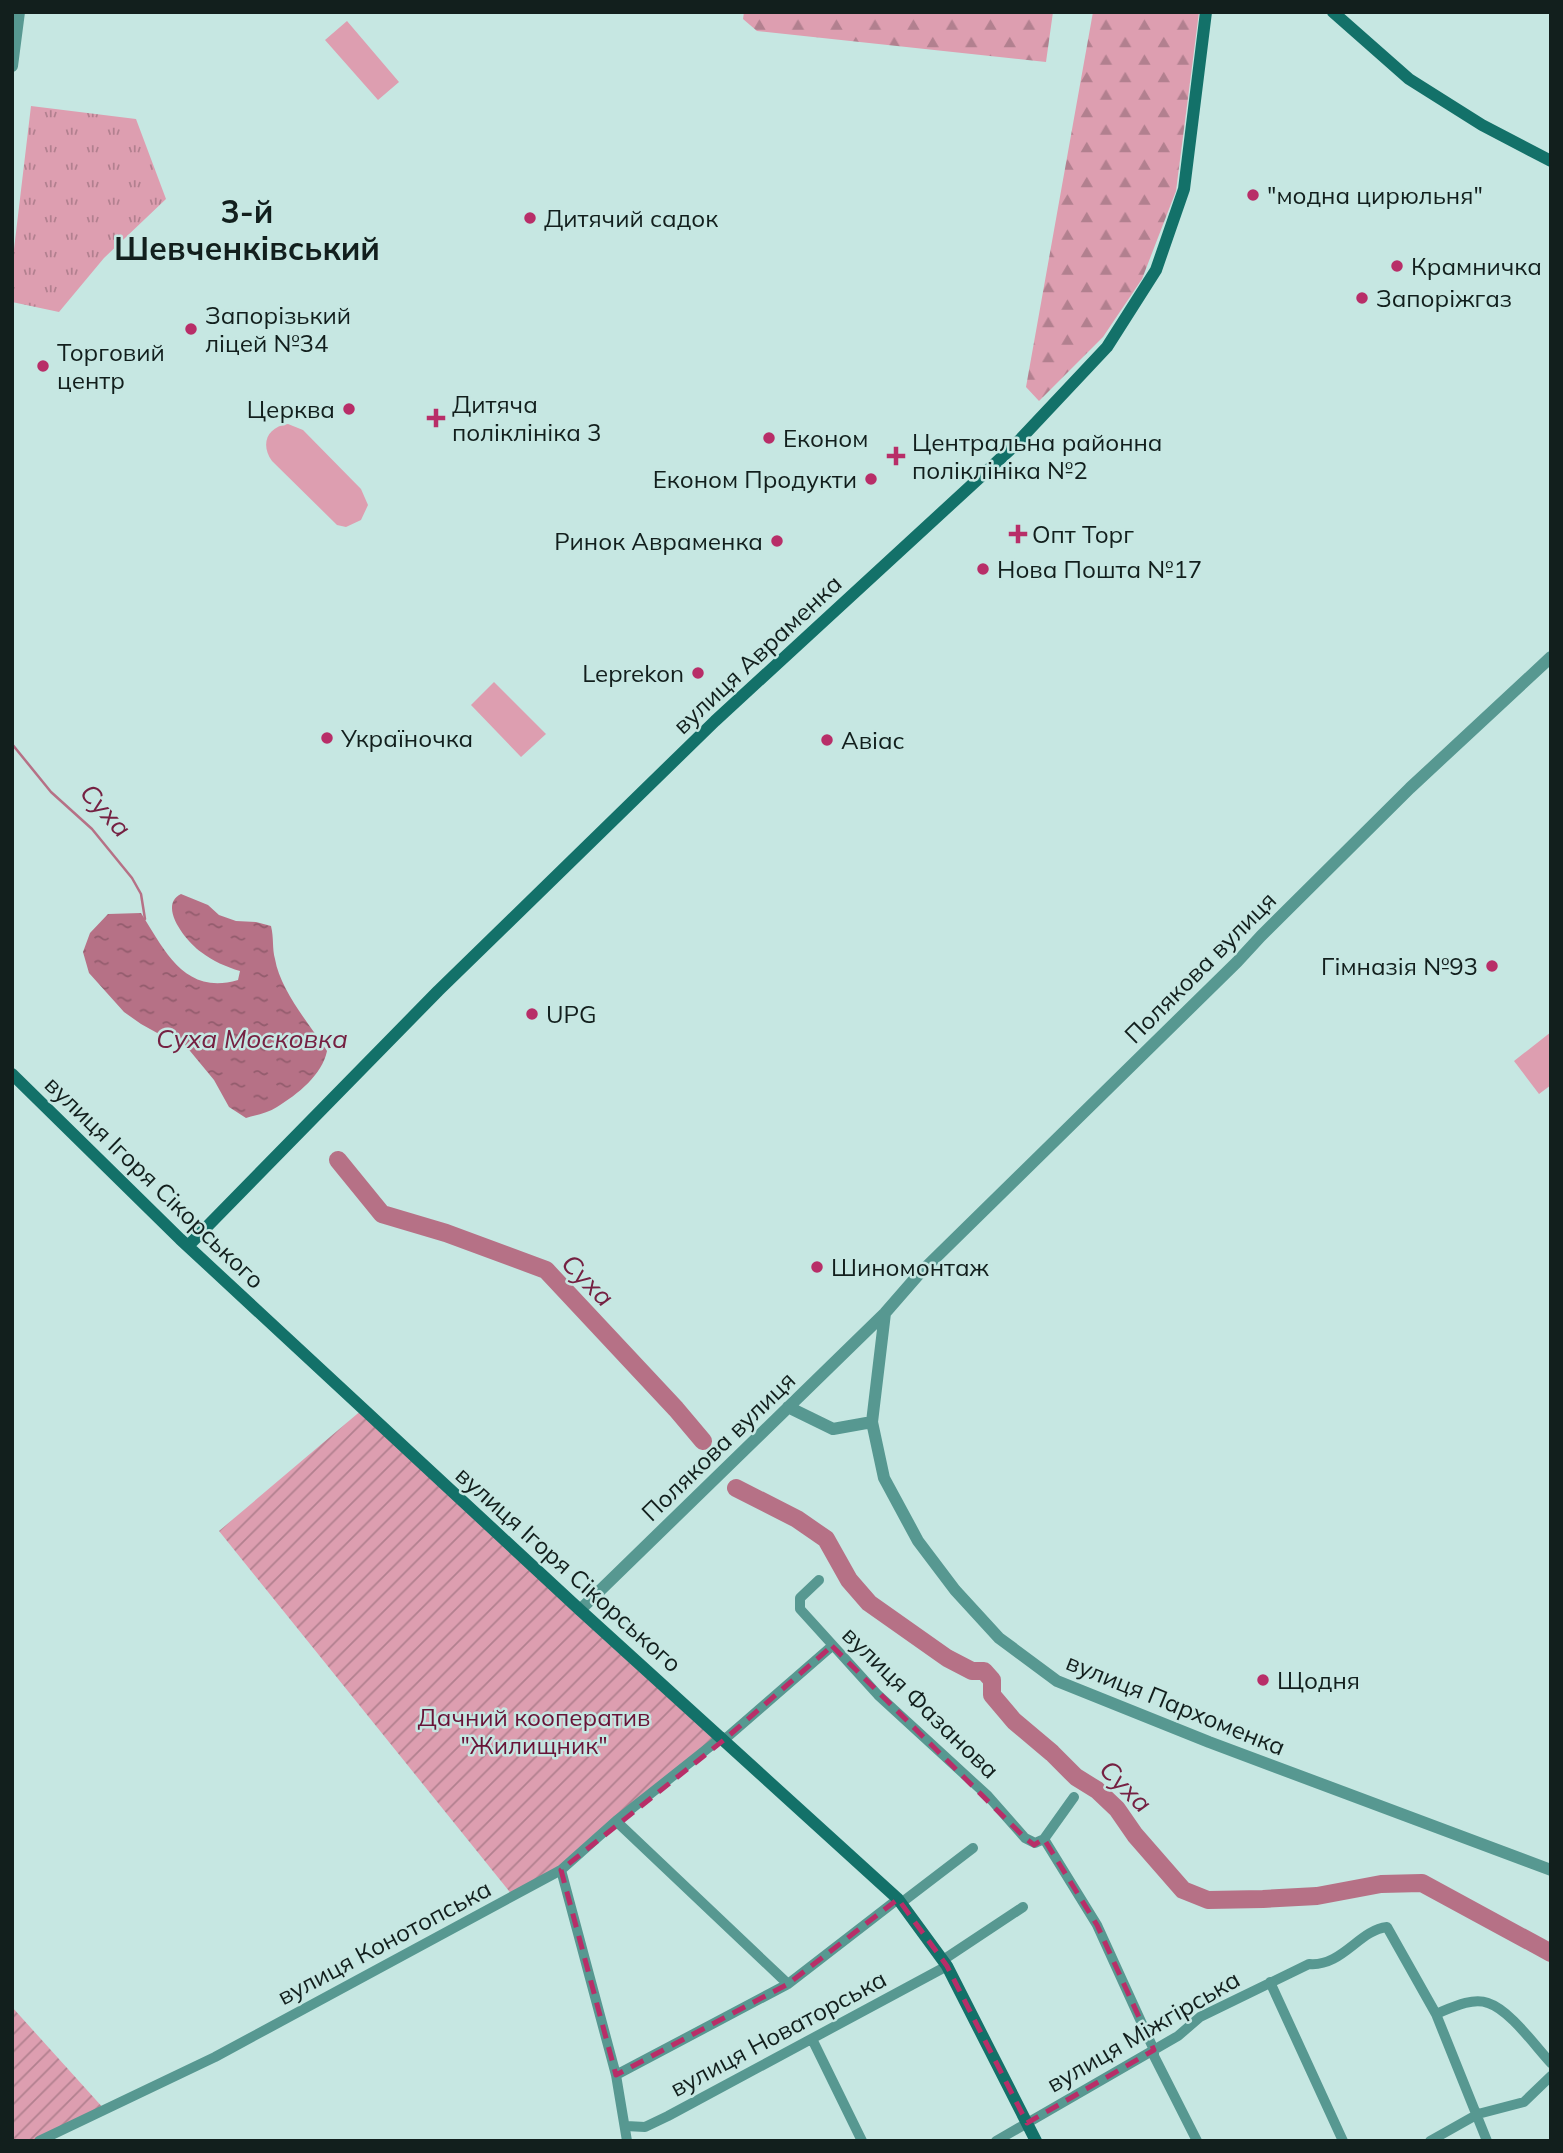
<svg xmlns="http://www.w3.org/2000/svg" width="1563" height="2153" font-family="Mulish,sans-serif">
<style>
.forest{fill:url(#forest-firs)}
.park{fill:url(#park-tufts)}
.garden{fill:url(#garden-furrows)}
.pitch{fill:#dd9eb0}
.water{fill:url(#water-ripples)}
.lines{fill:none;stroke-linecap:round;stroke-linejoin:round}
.stream{stroke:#b67186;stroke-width:2.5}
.river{stroke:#b67186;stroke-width:18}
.minor{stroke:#579891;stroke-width:10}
.tertiary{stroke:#579891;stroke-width:12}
.secondary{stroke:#137169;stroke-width:12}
.marked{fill:none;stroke:#b82e68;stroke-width:5;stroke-dasharray:14 9;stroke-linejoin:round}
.poi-dot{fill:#b82e68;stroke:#c6e7e2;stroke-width:2.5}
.labels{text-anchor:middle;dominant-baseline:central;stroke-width:5;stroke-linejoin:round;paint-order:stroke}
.poi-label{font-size:24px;fill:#121f1d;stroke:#c6e7e2;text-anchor:start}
.street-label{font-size:24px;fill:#121f1d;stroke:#c6e7e2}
.park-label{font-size:24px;fill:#681337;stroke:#c6e7e2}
.water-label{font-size:26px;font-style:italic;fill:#752142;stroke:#c6e7e2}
.district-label{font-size:32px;font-weight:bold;fill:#121f1d;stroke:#c6e7e2}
</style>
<defs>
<pattern id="forest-firs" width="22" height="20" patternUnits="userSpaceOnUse" patternTransform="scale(1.75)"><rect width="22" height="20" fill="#dd9eb0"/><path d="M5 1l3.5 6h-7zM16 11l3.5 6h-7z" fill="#b2808f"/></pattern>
<pattern id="park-tufts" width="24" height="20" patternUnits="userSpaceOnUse" patternTransform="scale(1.75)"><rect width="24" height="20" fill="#dd9eb0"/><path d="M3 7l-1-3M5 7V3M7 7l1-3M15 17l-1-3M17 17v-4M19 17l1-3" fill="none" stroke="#b2808f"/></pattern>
<pattern id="garden-furrows" width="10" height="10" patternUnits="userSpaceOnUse" patternTransform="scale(1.75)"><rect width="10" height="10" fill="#dd9eb0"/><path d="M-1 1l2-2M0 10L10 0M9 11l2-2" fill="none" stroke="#b2808f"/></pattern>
<pattern id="water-ripples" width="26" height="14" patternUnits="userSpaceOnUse" patternTransform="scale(1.75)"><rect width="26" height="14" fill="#b67186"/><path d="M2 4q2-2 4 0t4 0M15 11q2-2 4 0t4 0" fill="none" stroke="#935c6d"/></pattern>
</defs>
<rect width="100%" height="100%" fill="#c6e7e2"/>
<path class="forest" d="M744,12H1053L1046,62L757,31L743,19Z
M1093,12H1199L1176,191L1142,279L1103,337L1039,401L1026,387Z"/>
<path class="park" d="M31,106L136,119L166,199L104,258L59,312L12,302V266Z"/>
<path class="garden" d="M363,1409L725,1739L561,1870L513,1896L219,1531Z
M12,2007L105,2110L39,2141H12Z"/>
<path class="pitch" d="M347,21L399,82L378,100L325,40Z
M288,424L303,430L361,489L368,505L361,520L346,527L337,525L272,461C260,444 267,427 288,424Z
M494,682L546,734L521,757L471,705Z
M1551,1032V1085L1539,1094L1514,1061Z"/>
<path class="water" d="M181,894L208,905L219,915L236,921L256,922L271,926C274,938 272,948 275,959C280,990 310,1025 327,1051C322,1075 298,1094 277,1107C268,1113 256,1115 246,1118L229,1107L214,1080L176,1034H159L141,1024L124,1012L89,973L83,952L90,933L108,914L141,913C164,949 184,996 238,980L240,971C226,967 213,961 201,952C187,942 157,906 181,894Z"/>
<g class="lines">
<path class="stream" d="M12,744L51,792L92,829L132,878L141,894L145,919"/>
<path class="river" d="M338,1160L382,1214L446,1233L546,1270L676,1409L703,1441
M736,1488L797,1519L826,1539L849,1580L869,1603L947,1658L972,1671H984L992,1680V1695L1014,1721L1052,1753L1076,1777L1097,1790L1117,1809L1135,1835L1183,1890L1208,1900L1263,1899L1317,1896L1381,1884L1422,1883L1551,1953"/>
<path class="minor" d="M819,1580L800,1598V1609L878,1695L988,1796L1025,1838L1035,1843L1044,1839L1074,1797
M725,1739L832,1646
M616,1821L788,1984
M1044,1839L1097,1925L1154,2050V2056L1197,2141
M561,1870L616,2075L627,2141
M901,1903L973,1848
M943,1960L1023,1907
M1270,1982L1343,2141
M1436,2014C1451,2008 1472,1997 1488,2003C1510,2010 1535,2046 1551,2063
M812,2039L862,2141
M616,2075L788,1984L898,1899
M626,2126L645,2127L668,2116L947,1966
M39,2141L215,2057L561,1870L616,1821L722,1737
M996,2141L1178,2036L1200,2017L1309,1964C1342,1967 1359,1930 1387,1927L1436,2014L1487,2141
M1430,2141L1478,2114L1524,2102L1551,2076"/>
<path class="tertiary" d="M12,66L19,12
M788,1407L833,1429L872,1422L884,1478L918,1541L955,1590L999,1638L1057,1681L1209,1742L1551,1870
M872,1422L885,1313
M580,1610L885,1313L919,1274L1237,962L1261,936L1410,788L1551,657"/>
<path class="secondary" d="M1333,12L1409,79L1482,125L1551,161
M12,1074L180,1239L580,1610L898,1899L947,1966L1036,2141
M188,1246L438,991L715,721L1013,447L1107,347L1156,270L1184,189L1206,12"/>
</g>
<path class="marked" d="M832,1646L1025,1838L1034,1845L1044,1839L1097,1925L1154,2050L1027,2123L947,1966L898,1899L788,1984L616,2075L561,1870L725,1739Z"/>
<g class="poi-dot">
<circle cx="1253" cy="195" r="7"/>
<circle cx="530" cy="218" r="7"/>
<circle cx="1397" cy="266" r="7"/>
<circle cx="1362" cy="298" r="7"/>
<circle cx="191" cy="329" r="7"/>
<circle cx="43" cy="366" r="7"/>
<circle cx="349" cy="409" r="7"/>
<path d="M432.5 407.5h7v7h7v7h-7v7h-7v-7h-7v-7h7z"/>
<circle cx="769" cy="438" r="7"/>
<path d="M892.5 445.5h7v7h7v7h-7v7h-7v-7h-7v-7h7z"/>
<circle cx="871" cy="479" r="7"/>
<path d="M1014.5 523.5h7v7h7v7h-7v7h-7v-7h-7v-7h7z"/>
<circle cx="777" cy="541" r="7"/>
<circle cx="983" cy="569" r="7"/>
<circle cx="698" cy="673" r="7"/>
<circle cx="327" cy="738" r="7"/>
<circle cx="827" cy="740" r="7"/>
<circle cx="1492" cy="966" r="7"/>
<circle cx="532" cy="1014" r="7"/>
<circle cx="817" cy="1267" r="7"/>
<circle cx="1263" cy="1680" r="7"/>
</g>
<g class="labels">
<g class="poi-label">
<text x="1267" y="195">"модна цирюльня"</text>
<text x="544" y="218">Дитячий садок</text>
<text x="1411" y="266">Крамничка</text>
<text x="1376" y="298">Запоріжгаз</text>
<text x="205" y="315">Запорізький<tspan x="205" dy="28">ліцей №34</tspan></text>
<text x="57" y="352">Торговий<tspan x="57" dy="28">центр</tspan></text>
<text x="452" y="404">Дитяча<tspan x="452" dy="28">поліклініка 3</tspan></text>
<text x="335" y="409" text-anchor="end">Церква</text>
<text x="783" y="438">Економ</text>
<text x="912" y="442">Центральна районна<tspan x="912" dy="28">поліклініка №2</tspan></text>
<text x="857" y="479" text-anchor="end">Економ Продукти</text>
<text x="1032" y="534">Опт Торг</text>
<text x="763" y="541" text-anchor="end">Ринок Авраменка</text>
<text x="997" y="569">Нова Пошта №17</text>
<text x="684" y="673" text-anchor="end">Leprekon</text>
<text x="341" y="738">Україночка</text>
<text x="841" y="740">Авіас</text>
<text x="1478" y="966" text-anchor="end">Гімназія №93</text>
<text x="546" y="1014">UPG</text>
<text x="831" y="1267">Шиномонтаж</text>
<text x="1277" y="1680">Щодня</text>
</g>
<g class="street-label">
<text transform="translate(757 654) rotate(-43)">вулиця Авраменка</text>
<text transform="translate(1200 967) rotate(-45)">Полякова вулиця</text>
<text transform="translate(155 1182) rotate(44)">вулиця Ігоря Сікорського</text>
<text transform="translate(718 1446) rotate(-44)">Полякова вулиця</text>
<text transform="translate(569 1569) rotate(42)">вулиця Ігоря Сікорського</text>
<text transform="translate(921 1702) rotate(44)">вулиця Фазанова</text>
<text transform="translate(1176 1704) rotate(22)">вулиця Пархоменка</text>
<text transform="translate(384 1942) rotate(-28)">вулиця Конотопська</text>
<text transform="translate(1143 2031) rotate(-30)">вулиця Міжгірська</text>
<text transform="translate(778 2033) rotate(-28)">вулиця Новаторська</text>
</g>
<g class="park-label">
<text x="534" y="1717">Дачний кооператив<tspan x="534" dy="28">"Жилищник"</tspan></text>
</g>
<g class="water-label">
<text transform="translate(106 810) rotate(48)">Суха</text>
<text x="252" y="1038">Суха Московка</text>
<text transform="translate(588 1280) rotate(45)">Суха</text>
<text transform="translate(1126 1786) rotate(45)">Суха</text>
</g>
<g class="district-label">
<text x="247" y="211">3-й<tspan x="247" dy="37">Шевченківський</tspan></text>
</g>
</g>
<rect width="1563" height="2153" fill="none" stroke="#121f1d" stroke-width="28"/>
</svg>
